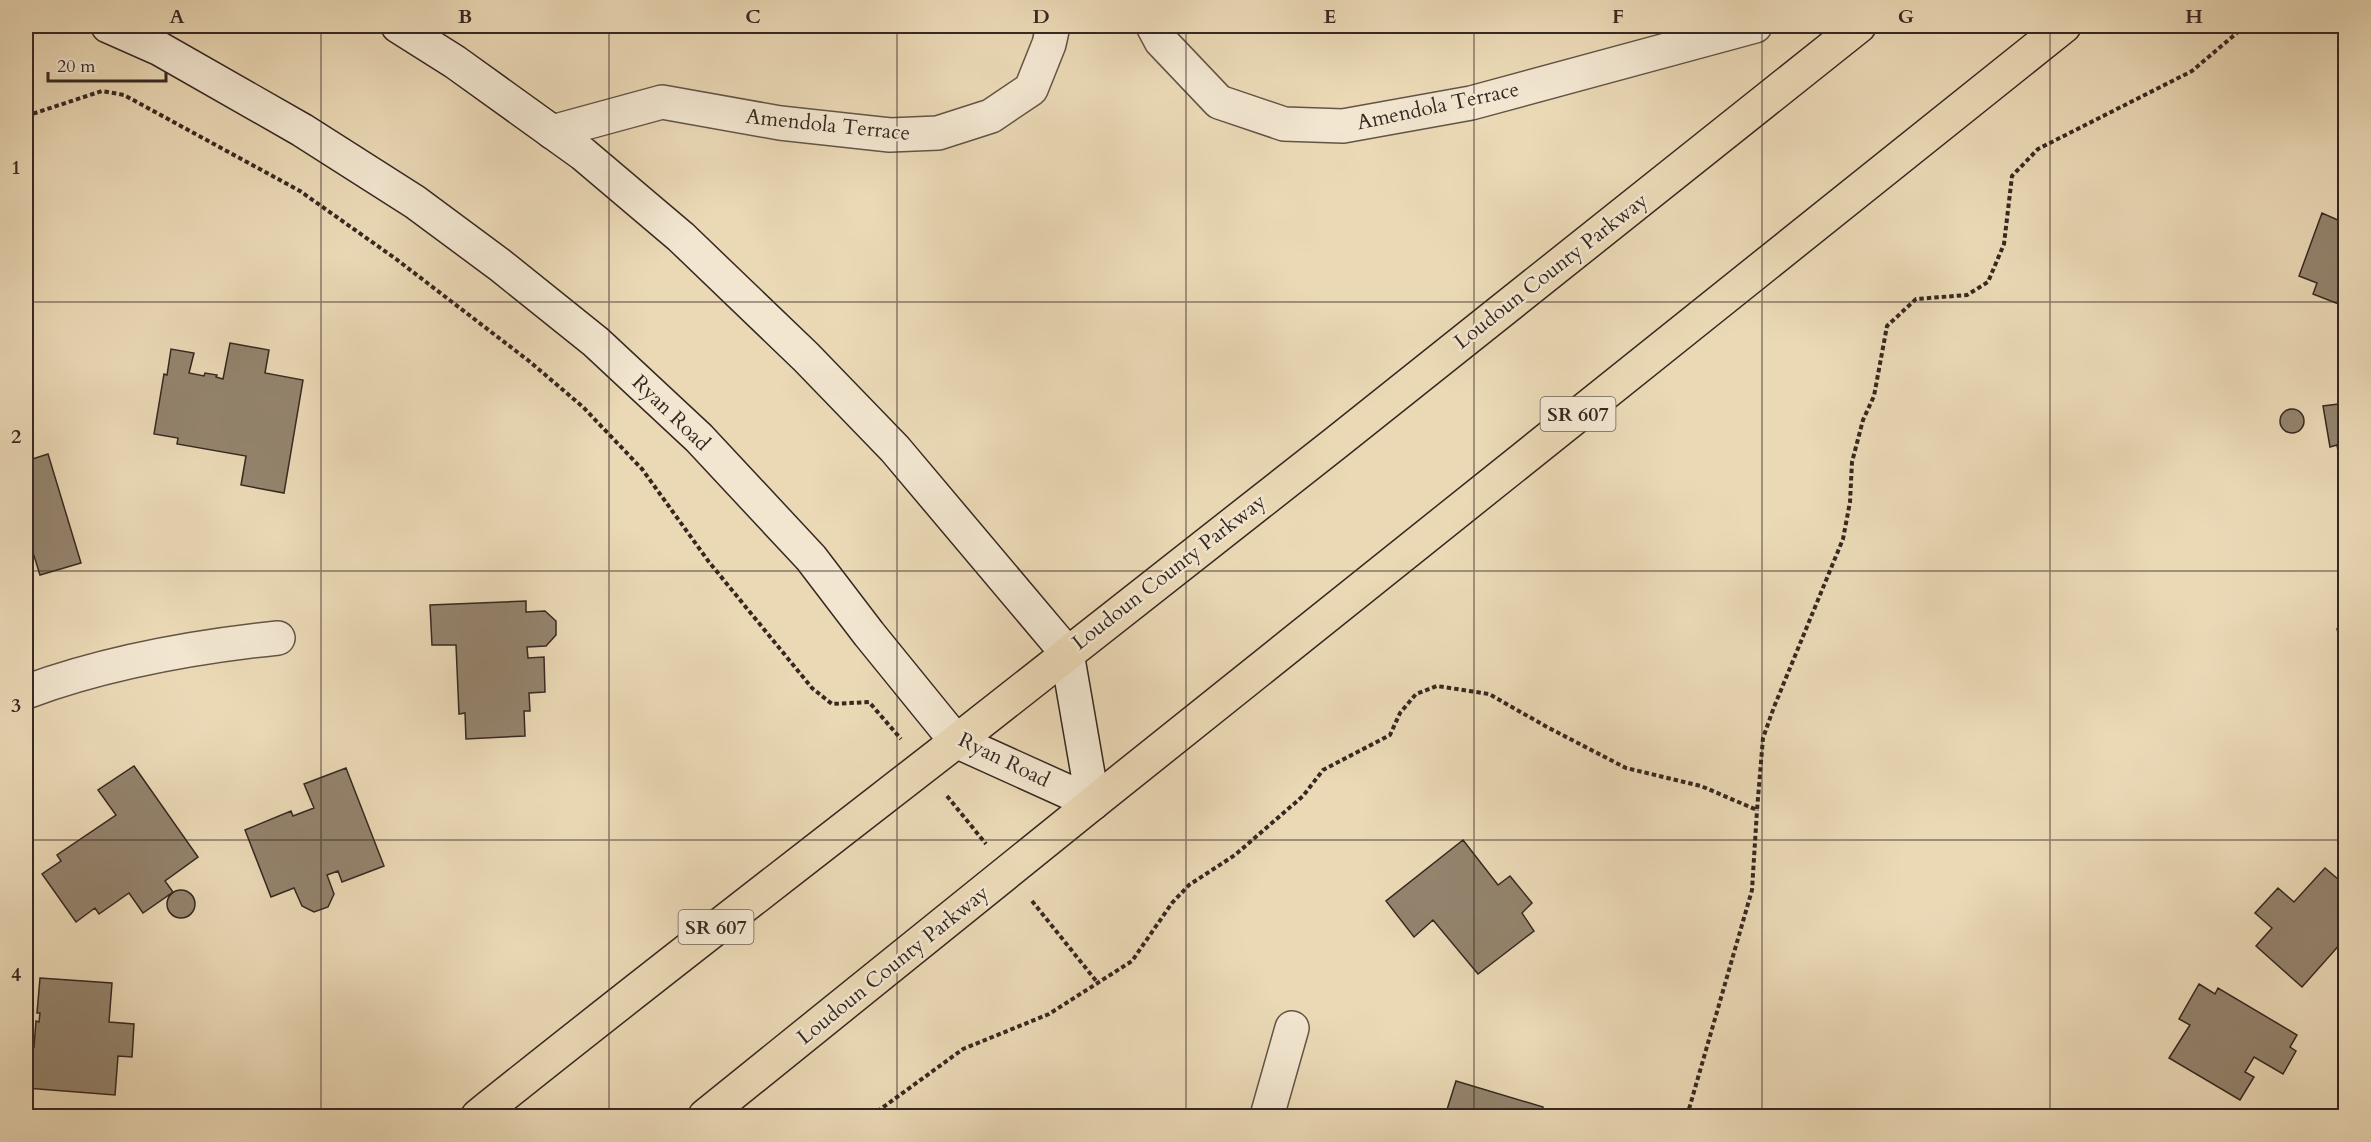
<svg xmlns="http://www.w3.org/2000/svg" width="2371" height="1142" font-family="Cardo,serif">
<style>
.building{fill:#94846e;stroke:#362821;stroke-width:1.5}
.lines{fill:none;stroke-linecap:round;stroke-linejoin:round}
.minor-casing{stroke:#635446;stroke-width:36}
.secondary-casing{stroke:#362821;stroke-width:36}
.primary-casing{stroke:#362821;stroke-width:36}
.path{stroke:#362821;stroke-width:4;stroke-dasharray:4.5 3;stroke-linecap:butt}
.minor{stroke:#f2e6d0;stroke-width:33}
.secondary{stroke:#f2e6d0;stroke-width:33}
.primary{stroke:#ebd9b6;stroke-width:33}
.grid{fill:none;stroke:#362821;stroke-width:1.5;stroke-opacity:0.55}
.labels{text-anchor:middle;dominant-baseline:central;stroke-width:5;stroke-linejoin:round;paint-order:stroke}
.shield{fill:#f2e6d0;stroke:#6e6156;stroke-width:1.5}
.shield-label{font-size:20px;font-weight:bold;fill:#362821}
.street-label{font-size:21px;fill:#362821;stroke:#f2e6d0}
.neatline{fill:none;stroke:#362821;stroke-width:2}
.grid-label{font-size:20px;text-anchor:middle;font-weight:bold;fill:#362821}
</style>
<rect width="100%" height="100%" fill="#ebd9b6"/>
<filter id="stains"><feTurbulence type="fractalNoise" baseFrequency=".00333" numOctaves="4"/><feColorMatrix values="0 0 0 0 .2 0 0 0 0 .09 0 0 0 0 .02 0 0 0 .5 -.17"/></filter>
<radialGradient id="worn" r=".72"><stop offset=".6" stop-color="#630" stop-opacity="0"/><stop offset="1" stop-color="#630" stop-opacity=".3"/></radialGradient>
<path class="building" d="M2346,208V307L2313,294L2317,283L2299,276L2322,213L2340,221Z
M230,343L269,350L265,373L303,380L284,493L241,485L246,456L177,444L178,438L154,434L164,374L167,375L171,349L194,353L189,373L204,376L205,373L217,375L216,377L223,379Z
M2346,403V491H2345L2337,445L2330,447L2323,406Z
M2280 421a12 12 0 1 1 24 0a12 12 0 1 1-24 0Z
M48,454L81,563L40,575L31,546L26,547V461Z
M526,601V612L545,611L556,621V635L546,646L527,647L528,658L544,657L545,692L529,693L530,711H524L525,736L466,739L465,713L459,714L456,645H432L430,605Z
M2344,619H2346V644L2340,640L2337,629Z
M134,766L198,857L165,881L173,892L143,913L129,893L99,914L95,908L76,922L42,874L61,861L57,855L116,815L98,790Z
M346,768L384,866L342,882L338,871L327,875L334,894L328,907L314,912L302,906L294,888L271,897L245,830L291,811L293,816L314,808L304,784Z
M1463,840L1498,885L1510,876L1532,903L1522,913L1534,931L1478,974L1433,920L1414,937L1386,901Z
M2325,868L2346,886V945L2342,942L2302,987L2256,946L2272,928L2255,913L2278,888L2294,902Z
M167 904a14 14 0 1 1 28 0a14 14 0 1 1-28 0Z
M40,978L112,983L109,1022L134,1024L132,1057L118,1056L115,1095L26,1088V1047H34L36,1021L39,1022L40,1013H37Z
M2199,984L2215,994L2218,988L2297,1035L2290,1047L2296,1051L2283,1074L2254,1057L2245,1072L2254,1077L2240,1100L2169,1058L2190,1025L2179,1019Z
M1456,1081L1543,1107L1542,1116H1445Z"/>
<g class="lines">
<defs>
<path id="minor" d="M1153,26L1161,41L1219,102L1284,124L1343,126L1471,103L1755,26
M552,132L662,102L780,123L890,135L938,133L991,116L1031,89L1049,44L1053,26
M26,692C107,662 192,647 278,638
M1267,1116L1292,1028"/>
<path id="secondary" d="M108,26L160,49L302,130L415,202L500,265L596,342L699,438L811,558L869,634L956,741L1093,803
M398,26L455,62L583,154L681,237L806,357L895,449L1067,653L1093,803"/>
<path id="primary" d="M478,1116C636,989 797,865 958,740C1260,504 1560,266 1859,26
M705,1116L1093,803L2064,26"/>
</defs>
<use href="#minor" class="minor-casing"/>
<use href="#secondary" class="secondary-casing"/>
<use href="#primary" class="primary-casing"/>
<path class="path" d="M26,116L102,91L124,95L300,191L396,259L529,361L583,407L642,469L709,562L812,688L832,704L869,702L901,739
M947,796L986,844
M1032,901L1097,982
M871,1116L963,1049L1049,1014L1132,961L1172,903L1189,885L1235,855L1303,796L1323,770L1390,735L1400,713L1416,694L1437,686L1489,694L1547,727L1626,768L1701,786L1757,810L1763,738L1774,707L1843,539L1850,502L1852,462L1863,420L1874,396L1887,326L1916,299L1967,295L1988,282L2004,244L2012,176L2038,149L2192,71L2245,26
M1687,1116L1752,890L1757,810"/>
<use href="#minor" class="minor"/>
<use href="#secondary" class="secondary"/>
<use href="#primary" class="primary"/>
</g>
<path class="grid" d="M321,26V1116M609,26V1116M897,26V1116M1186,26V1116M1474,26V1116M1762,26V1116M2050,26V1116M26,302H2346M26,571H2346M26,840H2346"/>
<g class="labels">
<g class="shield">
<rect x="1540.5" y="397" width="75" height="34" rx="4.5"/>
<rect x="678.5" y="910" width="75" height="34" rx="4.5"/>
</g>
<g class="shield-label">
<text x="1578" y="414">SR 607</text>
<text x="716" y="927">SR 607</text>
</g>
<g class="street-label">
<text transform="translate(1438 106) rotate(-12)">Amendola Terrace</text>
<text transform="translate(828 125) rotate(6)">Amendola Terrace</text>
<text transform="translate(1551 271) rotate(-38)">Loudoun County Parkway</text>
<text transform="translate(671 413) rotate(44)">Ryan Road</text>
<text transform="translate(1169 572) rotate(-38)">Loudoun County Parkway</text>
<text transform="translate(1004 760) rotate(26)">Ryan Road</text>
<text transform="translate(893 965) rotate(-39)">Loudoun County Parkway</text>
</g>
</g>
<rect width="2371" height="1142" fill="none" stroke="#ebd9b6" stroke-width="66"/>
<path d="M48 72v9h118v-9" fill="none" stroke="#362821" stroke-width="3"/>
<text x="57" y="72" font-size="18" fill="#362821" stroke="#f2e6d0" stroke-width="4.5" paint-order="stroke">20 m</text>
<rect x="33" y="33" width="2305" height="1076" class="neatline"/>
<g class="grid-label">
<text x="177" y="23">A</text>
<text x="465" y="23">B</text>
<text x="753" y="23">C</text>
<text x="1041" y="23">D</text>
<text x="1330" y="23">E</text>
<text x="1618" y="23">F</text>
<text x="1906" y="23">G</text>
<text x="2194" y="23">H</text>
<text x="16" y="174">1</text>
<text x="16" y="443">2</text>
<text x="16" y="712">3</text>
<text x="16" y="981">4</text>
</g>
<rect width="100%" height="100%" filter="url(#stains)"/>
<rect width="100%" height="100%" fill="url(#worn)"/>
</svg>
